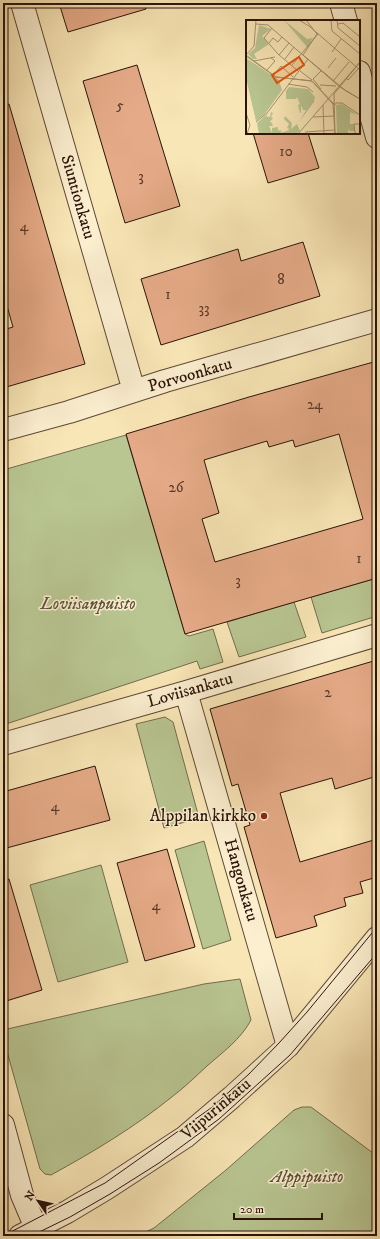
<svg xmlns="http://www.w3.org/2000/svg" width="380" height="1239" font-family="'IM FELL DW Pica',serif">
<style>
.green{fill:#b9c692;stroke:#726c4e}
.building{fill:#e5aa87;stroke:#2b130a;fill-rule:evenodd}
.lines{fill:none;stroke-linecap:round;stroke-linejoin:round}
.minor-casing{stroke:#5e4835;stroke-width:24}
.tertiary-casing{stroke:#5e4835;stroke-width:24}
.minor{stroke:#fbefd0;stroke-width:22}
.tertiary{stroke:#fbefd0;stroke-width:22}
.tram{stroke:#2b130a;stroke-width:1}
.poi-dot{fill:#8f2418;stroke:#fbefd0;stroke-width:1.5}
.labels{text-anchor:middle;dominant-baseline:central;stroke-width:3;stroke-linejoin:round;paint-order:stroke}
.number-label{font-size:15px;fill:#5a3929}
.street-label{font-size:17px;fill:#2b130a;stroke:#fbefd0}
.park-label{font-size:17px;font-style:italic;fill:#5d523a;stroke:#fbefd0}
.poi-label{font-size:17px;fill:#2b130a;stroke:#fbefd0;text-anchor:end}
.inset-road{fill:none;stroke:#a79271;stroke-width:1}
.view{fill:#df560c;fill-opacity:0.15;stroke:#df560c;stroke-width:2}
.inset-edge{fill:none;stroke:#2b130a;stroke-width:2}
</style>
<rect width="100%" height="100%" fill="#f9e6b6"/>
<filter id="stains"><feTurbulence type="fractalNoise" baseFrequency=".005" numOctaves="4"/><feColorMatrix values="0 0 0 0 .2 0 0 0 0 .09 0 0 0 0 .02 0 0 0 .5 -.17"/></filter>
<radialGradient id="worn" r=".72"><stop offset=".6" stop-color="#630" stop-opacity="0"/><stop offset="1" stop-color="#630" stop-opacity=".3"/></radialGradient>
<path class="green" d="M126,435L185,634L189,636L213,629L223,662L200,669L197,661L3,725V470Z
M377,578V616L322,633L311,597Z
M294,602L306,637L239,657L227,622Z
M165,717L173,722L199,818L164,828L136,724Z
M204,841L231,940L203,949L175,850Z
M101,865L128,962L58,982L30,885Z
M240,979L251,1020C241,1039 223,1052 207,1066C196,1076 185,1087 173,1096C135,1127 93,1152 51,1175L45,1174L40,1169L6,1048L3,1036V1030L204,984Z
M302,1107H311L377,1156V1236H137L154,1228L226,1170L294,1110Z"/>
<path class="building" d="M59,3H145L146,9L68,32Z
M137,65L180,206L125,223L83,81Z
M9,104L85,364L3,388V330L13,327L3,292V105Z
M253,133H308L319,168L268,183Z
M303,242L320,296L161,345L141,279L238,249L241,261Z
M377,361V578L185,634L126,434L249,397ZM339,434L363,519L215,562L202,519L219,513L204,460L267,441L269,447L293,440L295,447Z
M377,660V776L335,789L332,778L280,793L300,862L377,839V877L360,882L363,893L344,898L346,906L314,916L317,926L276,938L244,827L250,825L238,784L232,786L210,709Z
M95,766L110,820L3,849V792Z
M167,849L195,947L145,961L117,863Z
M9,879L42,990L3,1002V880Z"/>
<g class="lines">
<defs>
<path id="minor" d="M22,3L134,391
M341,3L346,21
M359,72L377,137
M3,430L69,412L165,381L377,320
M186,692L288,1046
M3,744L186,692L377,635
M3,1125L22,1195L36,1228"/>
<path id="tertiary" d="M20,1236L67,1212L107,1188L185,1137L232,1097L288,1046L377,938"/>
</defs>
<use href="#minor" class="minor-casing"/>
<use href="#tertiary" class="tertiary-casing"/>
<use href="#minor" class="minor"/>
<use href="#tertiary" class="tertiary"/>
<path class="tram" d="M3,1236L105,1183L211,1108L249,1074L279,1043L307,1012L377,927
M31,1236L70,1217L110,1194L159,1163L219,1119L290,1055L377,953"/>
</g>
<circle class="poi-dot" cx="264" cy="816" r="4"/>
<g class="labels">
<g class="number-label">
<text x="120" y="105">5</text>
<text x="286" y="151">10</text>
<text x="141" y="176">3</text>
<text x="24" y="226">4</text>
<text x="281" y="279">8</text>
<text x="168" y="294">1</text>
<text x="204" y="308">33</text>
<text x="315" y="404">24</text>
<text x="176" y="487">26</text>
<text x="359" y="558">1</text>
<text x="238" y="580">3</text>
<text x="328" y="692">2</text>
<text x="55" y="806">4</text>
<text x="156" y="905">4</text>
</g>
<g class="street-label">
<text transform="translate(78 197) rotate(74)">Siuntionkatu</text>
<text transform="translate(190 375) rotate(-16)">Porvoonkatu</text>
<text transform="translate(190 690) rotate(-16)">Loviisankatu</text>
<text transform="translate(241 880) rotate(74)">Hangonkatu</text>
<text transform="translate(216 1109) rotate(-40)">Viipurinkatu</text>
</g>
<g class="park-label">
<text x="88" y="604">Loviisanpuisto</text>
<text x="307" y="1177">Alppipuisto</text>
</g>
<g class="poi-label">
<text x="256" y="816">Alppilan kirkko</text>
</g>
</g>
<g transform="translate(246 20)">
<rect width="114" height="114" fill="#f9e6b6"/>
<path d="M38,0L61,19L67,18L61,27ZM13,5L25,9L16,16L23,24L8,34L11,39H7L2,34L9,28ZM0,38L33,60L36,70L18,95L10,101L0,58ZM43,67L62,69L69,77L68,82L53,102L60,90H57L55,85V93H54L52,85L54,84L51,77L50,79H40V71ZM96,84L112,95L104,92V104H108V111H103L102,108V114L91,113L90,85ZM25,92L27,93L25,97L27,98L24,102L26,103L27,106H23L26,113V108L32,107V110L36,111L34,113L44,110H41L44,109L41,108L43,104L38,99L39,96L46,103L45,109L51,104L54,111L50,114H13L11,103L22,93L20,96L24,97Z" fill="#b9c692"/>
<path class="inset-road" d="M53,0L63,6L114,50M60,0L71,14L57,35L100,71L114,79M85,0L86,11L114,34M91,0L92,8L114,26M10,4L22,5L94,67L114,79M92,4L97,3L114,17M26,8L18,18L32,34L52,51M23,23L27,18L32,22L36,17M86,32L95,19M0,35L30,57L66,61M0,35L8,26L10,0M33,35L43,23M0,36L30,57L66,61L88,84M39,39L48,27M8,41L29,37M46,45L72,14M82,48L90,38M20,51L29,41L25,38M54,51L66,60M27,56L35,46L47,57M100,58L102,60L113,48M67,59L75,69M67,59L76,50M88,60L103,42M66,61L87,84H90M42,64L61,67L67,72M74,65L90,66M90,83H96L114,95M87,84L89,114M77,85L78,114M0,93L4,105L1,114M67,97L88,96M10,102L21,93L62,39M59,112L89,110M109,113L108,104H114M52,114L114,42M89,114L88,74L114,42"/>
<path class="view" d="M53,37L58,45L31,63L26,55Z"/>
<rect width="114" height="114" class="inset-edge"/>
</g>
<rect width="380" height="1239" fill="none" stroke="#f9e6b6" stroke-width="16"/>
<rect x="4" y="4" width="372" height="1231" fill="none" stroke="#2b130a" stroke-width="2"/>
<rect x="8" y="8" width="364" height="1223" fill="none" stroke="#2b130a"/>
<g transform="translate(38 1201) rotate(304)" stroke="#fbefd0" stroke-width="3" paint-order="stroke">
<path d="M0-3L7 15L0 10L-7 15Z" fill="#2b130a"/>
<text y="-6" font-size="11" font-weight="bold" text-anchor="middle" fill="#2b130a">N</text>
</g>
<path d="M234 1213v6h88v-6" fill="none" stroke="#2b130a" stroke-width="2"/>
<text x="240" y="1213" font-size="12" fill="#2b130a" stroke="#fbefd0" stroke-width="3" paint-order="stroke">20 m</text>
<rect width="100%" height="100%" filter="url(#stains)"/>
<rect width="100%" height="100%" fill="url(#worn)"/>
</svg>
